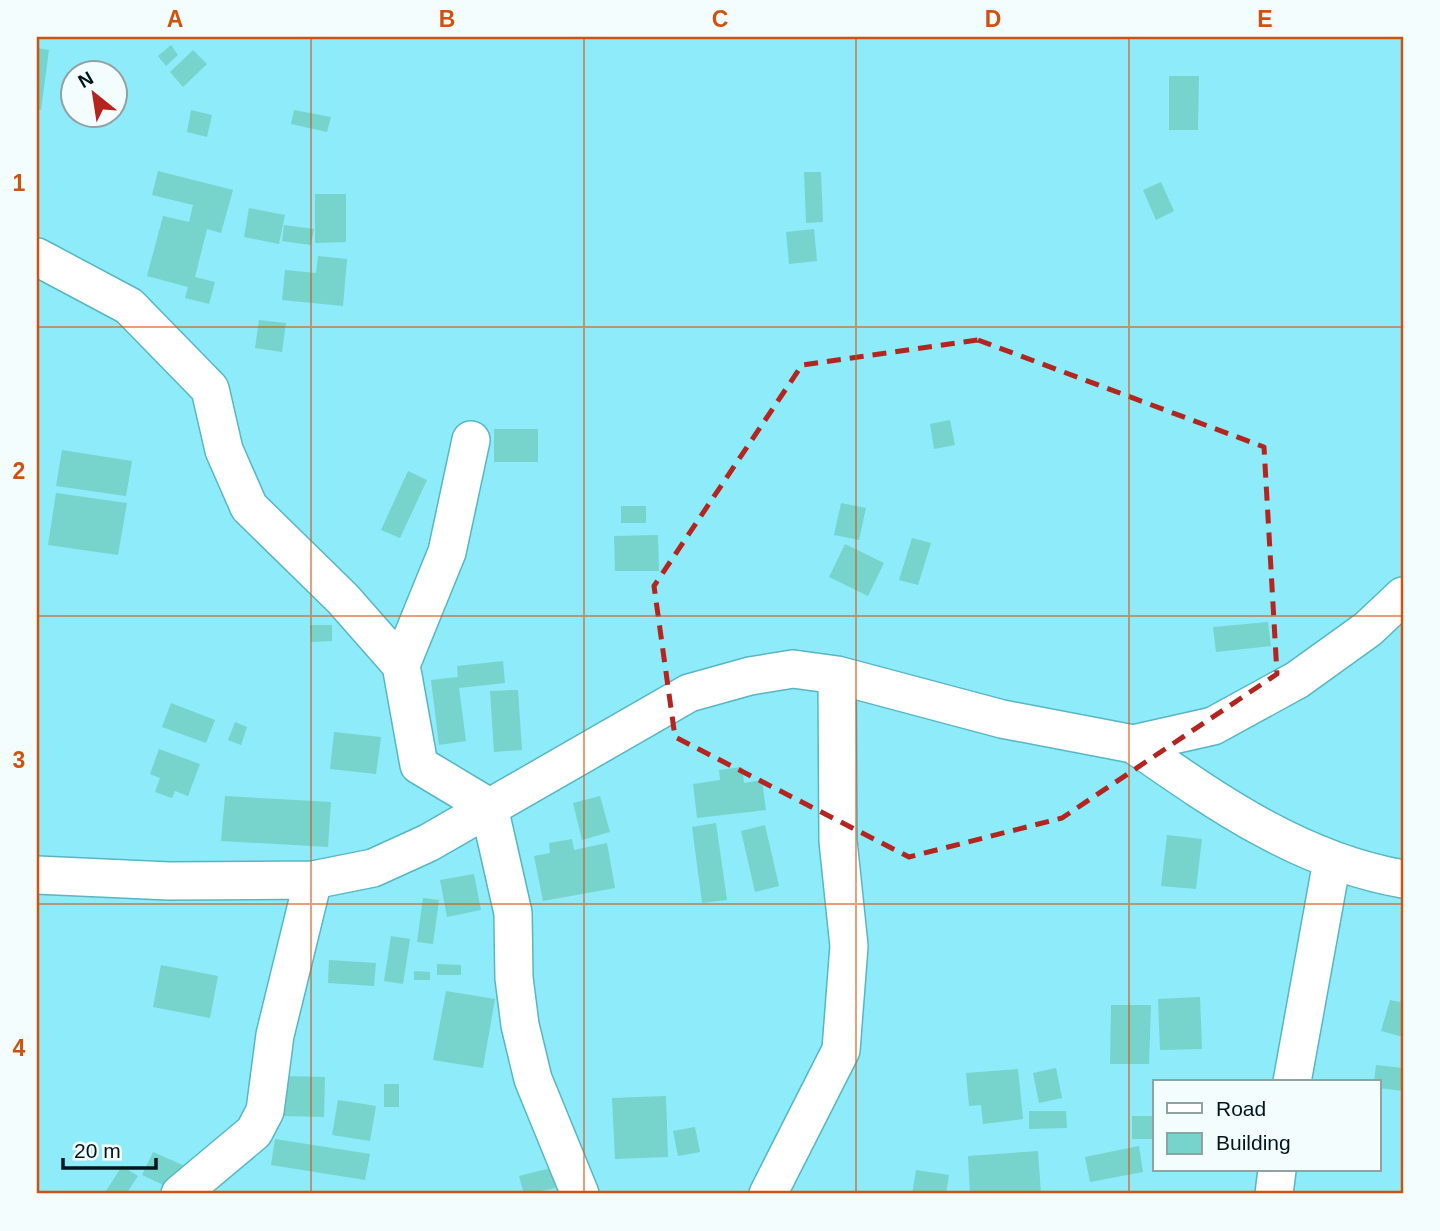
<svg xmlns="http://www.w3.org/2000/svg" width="1440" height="1231" font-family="Arial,sans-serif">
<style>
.building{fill:#76d4cc}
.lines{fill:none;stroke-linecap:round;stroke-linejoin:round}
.minor-casing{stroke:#58b6c4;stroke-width:40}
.minor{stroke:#fff;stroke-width:37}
.marked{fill:none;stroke:#b4251f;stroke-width:5;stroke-dasharray:14 9;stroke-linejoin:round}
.grid{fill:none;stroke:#d1520e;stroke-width:2;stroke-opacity:0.55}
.neatline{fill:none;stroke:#d1520e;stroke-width:2.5}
.grid-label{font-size:23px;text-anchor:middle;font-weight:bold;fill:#d1520e}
</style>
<rect width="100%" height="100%" fill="#8eebf9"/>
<path class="building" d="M171,45L178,55L166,66L158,56Z
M37,48L49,50L41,110L37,109Z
M193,50L207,64L183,87L170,72Z
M1169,76H1199L1198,130H1169Z
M191,110L212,115L207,137L187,132Z
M294,110L331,117L327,132L291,124Z
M158,171L233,190L221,233L207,229L195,277L215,282L209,304L185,298L188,287L147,276L163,216L189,222L193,205L152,195Z
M804,172H821L823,222L806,223Z
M1161,182L1174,211L1156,220L1143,190Z
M315,194H346V242L315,243Z
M249,208L285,215L279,244L244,237Z
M284,225L314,229L311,245L282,241Z
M814,229L817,261L789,264L786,232Z
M318,256L347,259L343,306L282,300L285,270L316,273Z
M259,320L286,323L282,352L255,348Z
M950,420L955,445L934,449L930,424Z
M494,429H538V462H494Z
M62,450L132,461L126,496L56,486Z
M408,471L427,480L400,538L381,530Z
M56,493L127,503L118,555L48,545Z
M841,503L866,508L859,540L834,535Z
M621,506H646V523H621Z
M658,535L659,571H615L614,536Z
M912,538L931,543L918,585L899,580Z
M845,544L884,563L868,596L829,577Z
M1268,622L1271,646L1216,652L1213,627Z
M310,625H332V641L311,642Z
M503,661L505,683L459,688L466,741L439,745L431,680L458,677L457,666Z
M518,690L522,750L494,752L490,691Z
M171,703L215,720L206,743L162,727Z
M235,722L247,727L241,745L228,740Z
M334,732L381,737L376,774L330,769Z
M159,749L200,764L188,796L175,791L172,798L155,792L160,778L150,774Z
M742,767L744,783L762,780L766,810L697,818L693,784L720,780L719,770Z
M225,796L331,802L328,847L221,841Z
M600,796L610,832L582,840L573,803Z
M716,823L727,900L702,903L692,827Z
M765,825L779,886L755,892L741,831Z
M1167,835L1202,839L1196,889L1161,886Z
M572,839L574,850L607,843L615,888L543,901L534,856L550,853L549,843Z
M474,874L481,910L447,917L440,880Z
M423,898L439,900L433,944L417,942Z
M391,936L410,939L403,984L384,981Z
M329,960L376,963L374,986L328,983Z
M437,964L461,965V975H437Z
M161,965L218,976L210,1018L153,1007Z
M414,971L430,972V980H414Z
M446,991L495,999L483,1068L433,1060Z
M1403,994V1037L1381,1031L1390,1000L1400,1002Z
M1200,997L1202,1049L1160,1050L1158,999Z
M1111,1005H1151L1149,1064H1110Z
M1376,1065L1403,1068V1091L1379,1088V1082H1374Z
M1056,1068L1062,1098L1039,1103L1033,1073Z
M1018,1069L1023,1119L983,1124L981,1105L969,1106L966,1073Z
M284,1076L325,1077L324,1117L283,1116Z
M384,1084H399V1107H384Z
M666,1096L668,1157L615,1159L612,1098Z
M338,1100L376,1106L370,1141L332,1135Z
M1029,1111H1066L1067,1128L1029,1129Z
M1132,1116H1155V1139H1132Z
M695,1127L700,1152L678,1156L673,1131Z
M275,1139L370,1154L365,1180L271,1165Z
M1139,1146L1143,1172L1090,1182L1085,1157Z
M1038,1151L1041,1194H970L968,1156Z
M153,1152L185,1166L174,1190L142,1175Z
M122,1166L138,1176L126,1194H110L106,1191Z
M551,1168L556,1188L524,1194L519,1176Z
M916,1170L949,1175L946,1194H912Z"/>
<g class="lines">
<defs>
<path id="minor" d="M37,257L129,306L210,389L224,450L249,507L343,599L401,665L419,765L489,807L513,913L514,978L520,1025L533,1079L580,1194
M401,665L447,552L471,440
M1133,744C1218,803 1300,861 1403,879
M37,875L169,881L313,880L373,868L428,843L689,693L750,676L793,669L837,675L1002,719L1133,744L1213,726L1297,680L1368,629L1403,596
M1292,1082L1332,861
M180,1194L254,1132L265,1111L275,1035L313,880
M768,1194L841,1050L849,946L838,841L837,675
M1274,1194L1277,1170"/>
</defs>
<use href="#minor" class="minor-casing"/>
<use href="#minor" class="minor"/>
</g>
<path class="marked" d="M978,340L1264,447L1277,674L1062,818L909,857L675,737L654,586L802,365Z"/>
<path class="grid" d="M311,37V1194M584,37V1194M856,37V1194M1129,37V1194M37,327H1403M37,616H1403M37,904H1403"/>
<rect width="1440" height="1231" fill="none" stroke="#f4fdfe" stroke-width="77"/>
<rect x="1153" y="1080" width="228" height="91" fill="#f4fdfe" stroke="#92a1a3" stroke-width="2"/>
<rect x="1167" y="1103" width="35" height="10" fill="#ffffff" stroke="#92a1a3" stroke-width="2"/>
<text x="1216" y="1116" font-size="21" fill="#00161b">Road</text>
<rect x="1167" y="1133" width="35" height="21" fill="#76d4cc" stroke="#92a1a3" stroke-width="2"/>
<text x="1216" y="1150" font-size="21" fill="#00161b">Building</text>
<g transform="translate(94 94) rotate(330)"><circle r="33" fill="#f4fdfe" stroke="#92a1a3" stroke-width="2"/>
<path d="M0-5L12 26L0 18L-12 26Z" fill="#b4251f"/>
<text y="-10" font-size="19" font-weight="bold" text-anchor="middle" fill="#00161b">N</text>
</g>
<path d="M63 1158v10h93v-10" fill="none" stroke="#00161b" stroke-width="3.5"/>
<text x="74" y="1158" font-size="21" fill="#00161b" stroke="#f4fdfe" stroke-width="5" paint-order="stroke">20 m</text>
<rect x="38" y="38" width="1364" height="1154" class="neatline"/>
<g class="grid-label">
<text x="175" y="27">A</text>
<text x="447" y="27">B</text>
<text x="720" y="27">C</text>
<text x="993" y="27">D</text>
<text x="1265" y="27">E</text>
<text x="19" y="191">1</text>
<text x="19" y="479">2</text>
<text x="19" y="768">3</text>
<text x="19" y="1056">4</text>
</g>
</svg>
